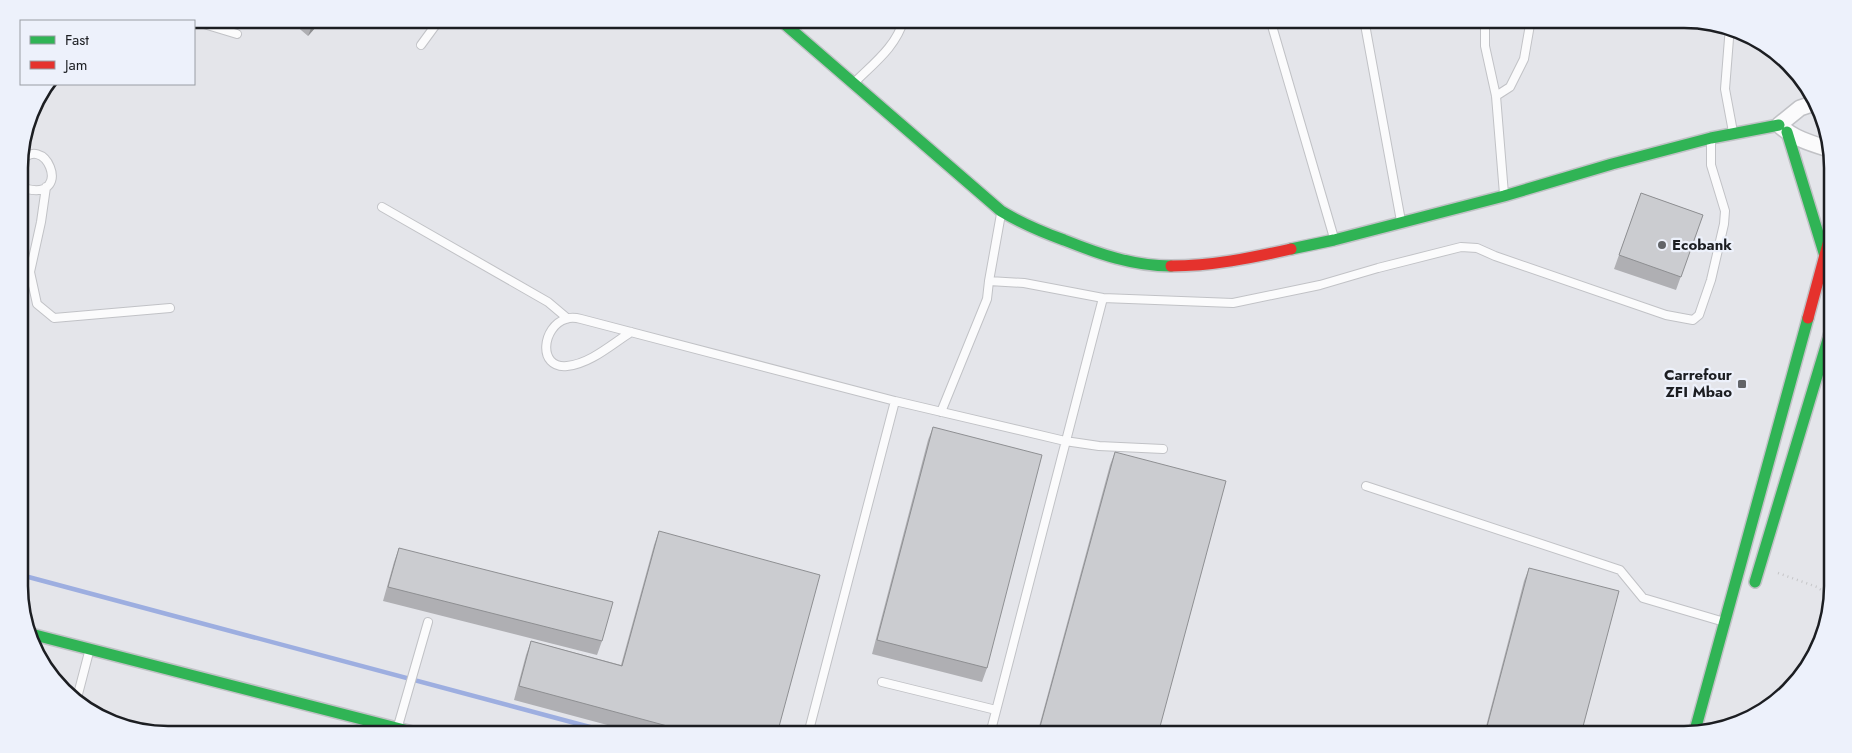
<svg xmlns="http://www.w3.org/2000/svg" width="1852" height="753" font-family="Jost,sans-serif">
<style>
.lines{fill:none;stroke-linecap:round;stroke-linejoin:round}
.stream{stroke:#9daee0;stroke-width:4.5}
.lane-casing{stroke:#c1c2c6;stroke-width:10}
.street-casing{stroke:#c1c2c6;stroke-width:18}
.fast-casing{stroke:#c1c2c6;stroke-width:14}
.jam-casing{stroke:#c1c2c6;stroke-width:14}
.path{stroke:#c5c6c8;stroke-width:2.5;stroke-dasharray:1 4;stroke-linecap:butt}
.lane{stroke:#fbfbfc;stroke-width:8}
.street{stroke:#fbfbfc;stroke-width:15}
.fast{stroke:#30b455;stroke-width:11}
.jam{stroke:#e5322d;stroke-width:11}
.wall{fill:#afafb3}
.shaded-wall{fill:#8e8f92}
.building{fill:#cbccd0;stroke:#8e8f92}
.poi-dot{fill:#626468;stroke:#edf1fb;stroke-width:2}
.labels{text-anchor:middle;dominant-baseline:central;stroke-width:4.5;stroke-linejoin:round;paint-order:stroke}
.poi-label{font-size:15px;font-weight:bold;fill:#1c1e22;stroke:#edf1fb;text-anchor:start}
.rim{fill:none;stroke:#1c1e22;stroke-width:2.5}
</style>
<rect width="100%" height="100%" fill="#e4e5ea"/>
<g class="lines">
<path class="stream" d="M21,575L616,734"/>
<defs>
<path id="lane" d="M1270,19L1334,238
M1364,19L1401,221
M1485,19V46L1496,96L1504,194
M194,21L237,34
M1730,26L1725,89L1733,132
M421,45L440,19
M854,83C874,63 896,47 904,19
M1496,96L1510,87L1524,59L1531,19
M19,164C44,128 74,200 27,189L19,182
M46,187L41,222L30,272L37,304L54,318L170,308
M382,207L548,302L567,318
M989,281L1001,214
M631,332C612,344 590,364 567,366C537,369 542,326 566,319C571,317 577,318 581,319L895,401L1065,441L1099,446L1163,449
M941,412L987,299L989,281L1024,283L1103,298L1233,303L1320,285L1378,268L1461,247L1477,248L1495,256L1666,315L1693,320L1699,315L1711,280L1724,224L1725,211L1711,165V141
M1366,486L1620,570L1643,598L1721,621
M882,682L996,710
M77,698L89,652
M398,726L428,622
M808,734L895,401
M990,734L1103,298"/>
<path id="street" d="M1812,104L1800,108L1779,125C1794,139 1813,144 1832,150"/>
<path id="fast" d="M779,19L1001,211C1021,223 1042,232 1064,240C1099,254 1133,266 1171,266
M1787,132L1825,256
M1291,249L1334,240L1504,196L1612,164L1711,138L1779,125
M1755,582L1832,326
M31,634L420,734
M1694,734L1808,318"/>
<path id="jam" d="M1171,266C1212,266 1251,258 1291,249
M1808,318L1832,229"/>
</defs>
<use href="#lane" class="lane-casing"/>
<use href="#street" class="street-casing"/>
<use href="#fast" class="fast-casing"/>
<use href="#jam" class="jam-casing"/>
<path class="path" d="M1778,573L1817,587L1831,597"/>
<use href="#lane" class="lane"/>
<use href="#street" class="street"/>
<use href="#fast" class="fast"/>
<use href="#jam" class="jam"/>
</g>
<path class="wall" d="M288,19H323L308,36Z
M1641,193L1703,215L1676,290L1614,269Z
M933,427L987,668L982,682L872,654L928,440Z
M1115,452L1158,734H1037L1110,465Z
M659,531L777,734H641L514,700L526,655L531,641L621,665L654,545Z
M399,548L602,641L597,655L383,601L394,562Z
M1529,568L1581,734H1484L1524,581Z"/>
<path class="shaded-wall" d="M316,19H323L308,36L313,23Z"/>
<path class="building" d="M308,19H316L313,23Z
M1641,193L1703,215L1681,277L1619,255Z
M933,427L1042,455L987,668L877,640Z
M1115,452L1226,481L1158,734H1038Z
M659,531L820,575L777,734H697L519,686L531,641L622,666Z
M399,548L613,602L602,641L388,587Z
M1529,568L1619,591L1581,734H1485Z"/>
<g class="poi-dot">
<circle cx="1662" cy="245" r="5"/>
<rect x="1737" y="379" width="10" height="10" rx="2.5"/>
</g>
<g class="labels">
<g class="poi-label">
<text x="1672" y="245">Ecobank</text>
<text x="1732" y="375" text-anchor="end">Carrefour<tspan x="1732" dy="17">ZFI Mbao</tspan></text>
</g>
</g>
<path d="M0 0H1852V753H0ZM168 28H1684A140 140 0 0 1 1824 168V586A140 140 0 0 1 1684 726H168A140 140 0 0 1 28 586V168A140 140 0 0 1 168 28Z" fill="#edf1fb" fill-rule="evenodd"/>
<path class="rim" d="M168 28H1684A140 140 0 0 1 1824 168V586A140 140 0 0 1 1684 726H168A140 140 0 0 1 28 586V168A140 140 0 0 1 168 28Z"/>
<rect x="20" y="20" width="175" height="65" fill="#edf1fb" stroke="#999da4"/>
<rect x="30" y="36" width="25" height="8" fill="#30b455" stroke="#999da4"/>
<text x="65" y="45" font-size="15" fill="#1c1e22">Fast</text>
<rect x="30" y="61" width="25" height="8" fill="#e5322d" stroke="#999da4"/>
<text x="65" y="70" font-size="15" fill="#1c1e22">Jam</text>
</svg>
